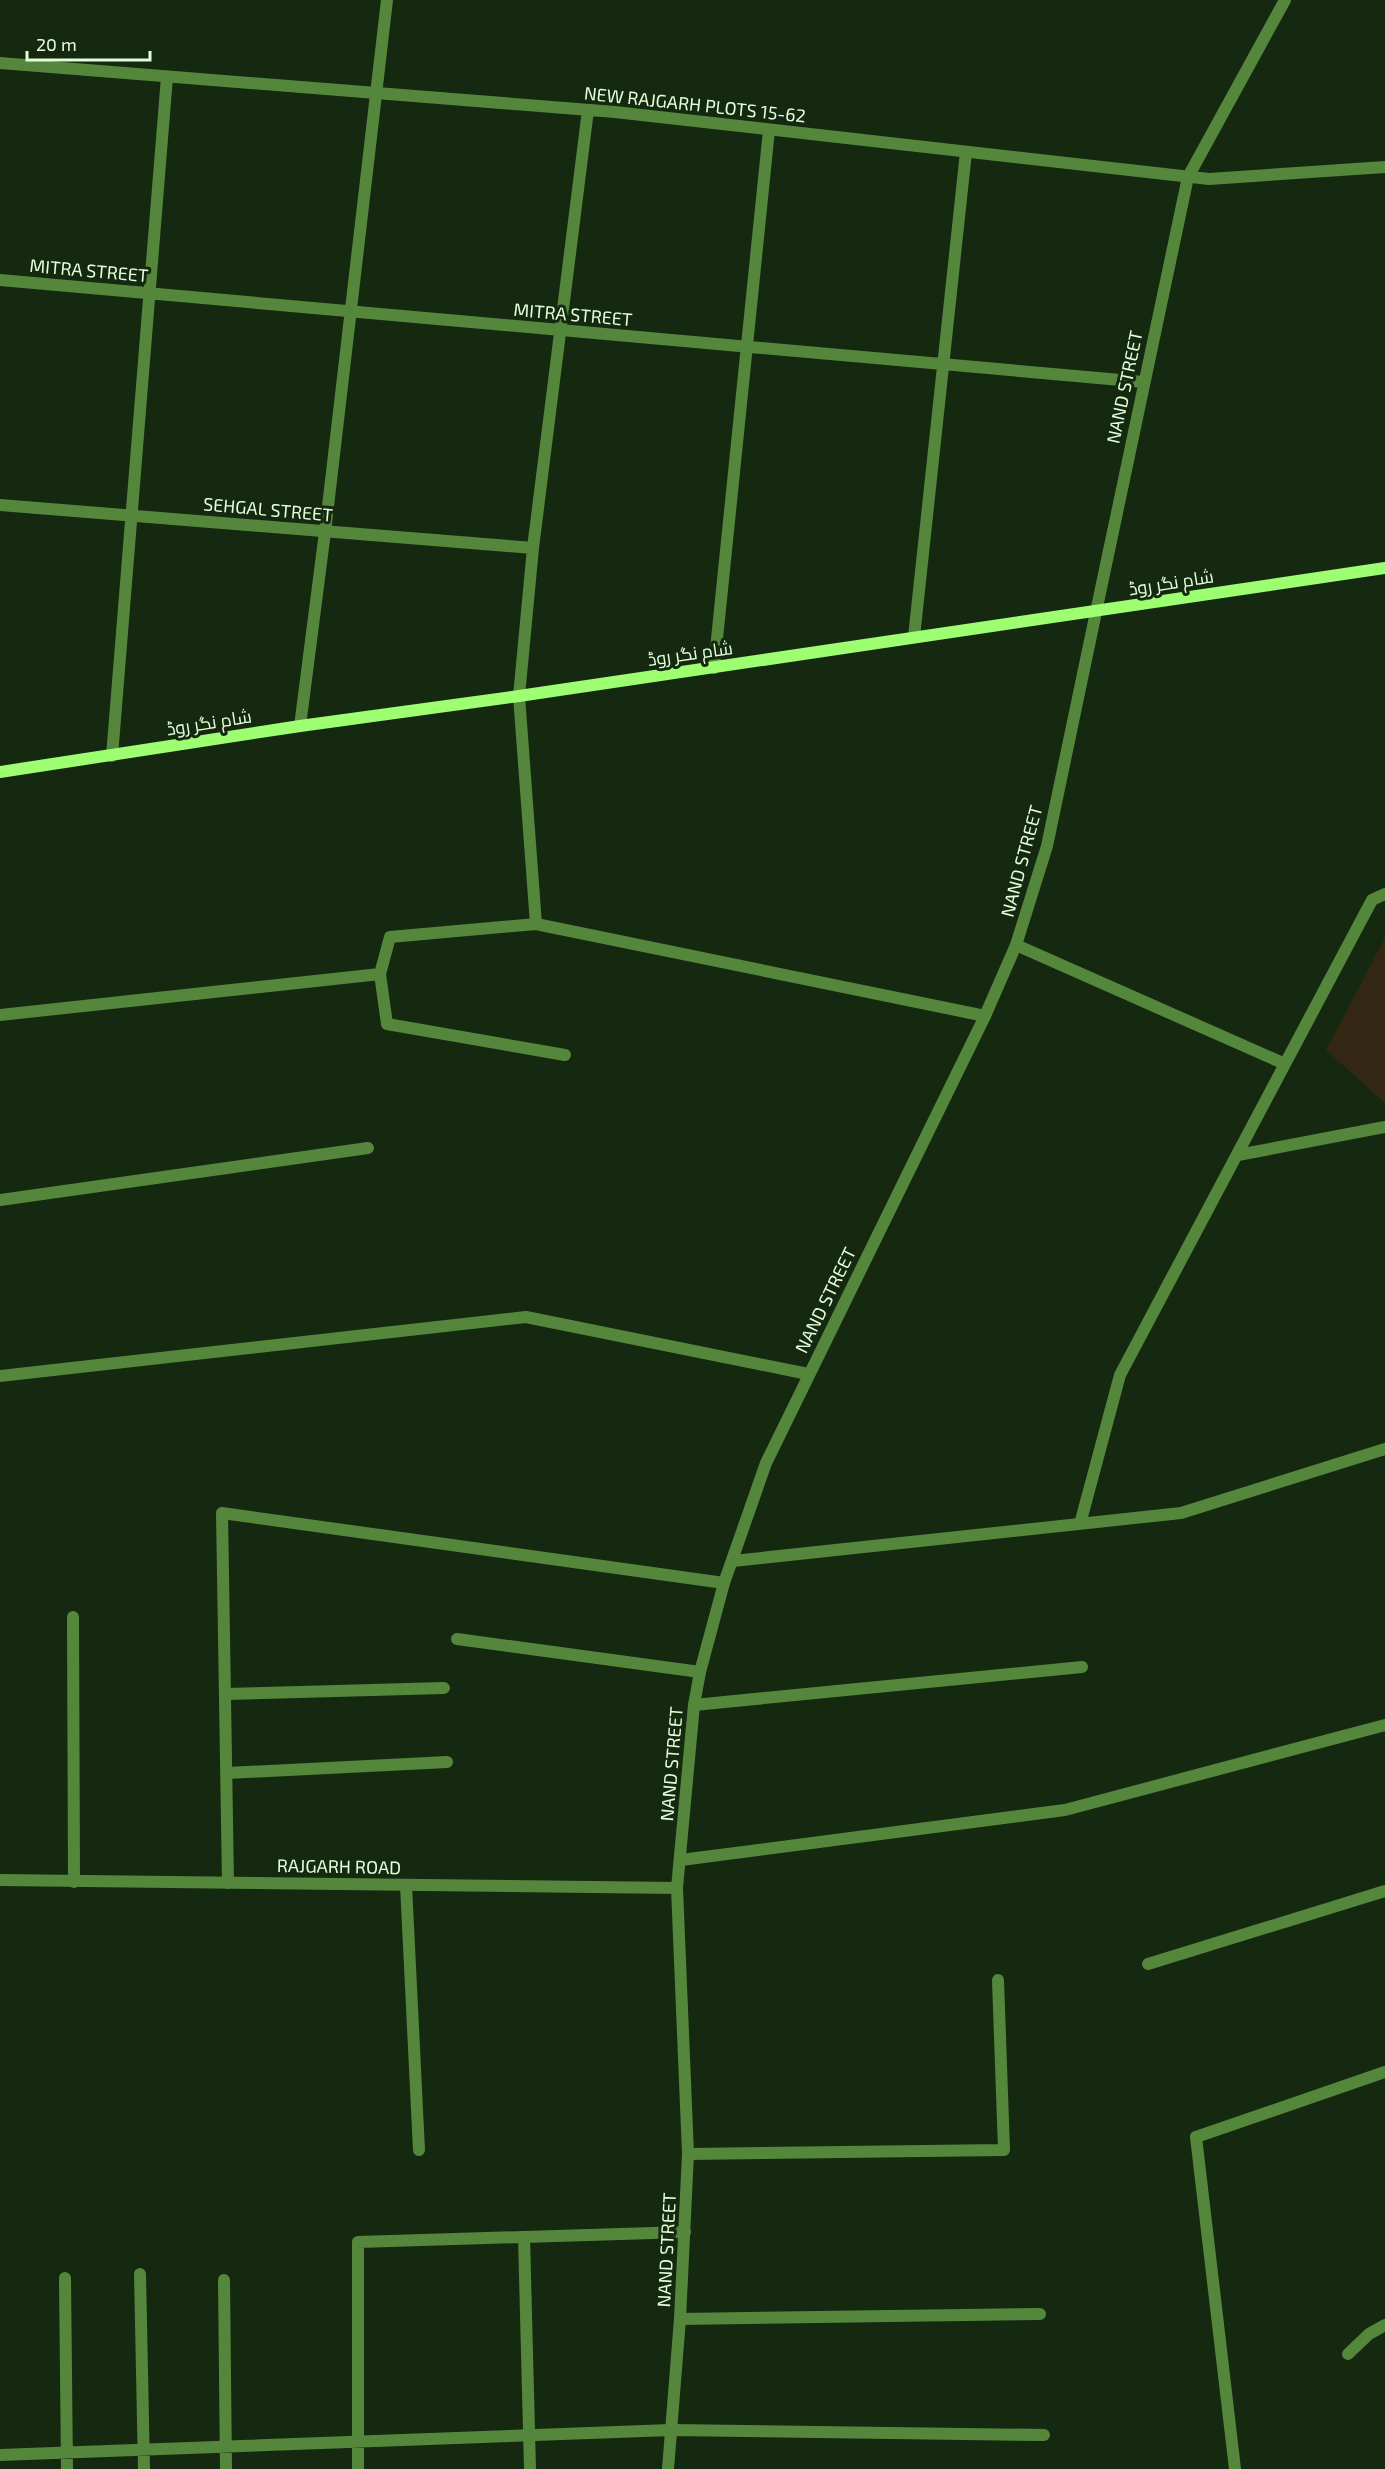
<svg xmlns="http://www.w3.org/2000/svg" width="1385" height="2469" font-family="'Exo 2',Cairo,sans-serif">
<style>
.green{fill:#332714}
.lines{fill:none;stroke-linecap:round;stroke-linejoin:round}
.service{stroke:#54873c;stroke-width:12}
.minor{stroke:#54873c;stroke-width:12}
.tertiary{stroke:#54873c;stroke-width:12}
.secondary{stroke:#9efe71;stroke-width:12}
.labels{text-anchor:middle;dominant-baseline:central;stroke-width:6;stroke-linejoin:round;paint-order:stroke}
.street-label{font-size:18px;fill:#e2ffd9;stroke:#152911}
</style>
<rect width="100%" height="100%" fill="#152911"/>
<path class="green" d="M1385,938V1103L1326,1050Z"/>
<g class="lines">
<path class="service" d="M73,1617L74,1882
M457,1639L700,1672
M225,1694L444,1688
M694,1705L1082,1667
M227,1773L447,1762
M406,1885L419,2150
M524,2237L530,2469"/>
<path class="minor" d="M0,63L615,112L1209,179L1385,167
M0,280L1143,382
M0,505L533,548
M1096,612L1188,177L1285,0
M914,637L966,152
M714,668L769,130
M300,726L325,532L387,0
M112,756L167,77
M536,924L519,696L533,548L588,110
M1016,945L1285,1064
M380,974L390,937L536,924L985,1016
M0,1015L380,974L387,1024L565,1055
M1238,1155L1385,1127
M0,1200L368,1148
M0,1376L526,1317L808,1374
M1080,1524L1120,1375L1372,900L1385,894
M733,1561L1181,1513L1385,1449
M681,1860L1065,1810L1385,1725
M228,1883L222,1513L724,1583
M1148,1964L1385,1891
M688,2154L1004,2150L998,1980
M140,2274L144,2469
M65,2278L67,2469
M224,2280L226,2469
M680,2319L1040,2314
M1348,2354L1369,2334L1385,2325
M0,2455L671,2430L1044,2435
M358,2469V2242L685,2232
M1235,2469L1196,2137L1385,2072"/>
<path class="tertiary" d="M0,1880L677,1888
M668,2469L680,2319L688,2154L677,1888L694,1705L700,1672L724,1583L766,1463L985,1016L1016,945L1047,846L1096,612"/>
<path class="secondary" d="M0,772L300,726L519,696L1385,568"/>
</g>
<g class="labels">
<g class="street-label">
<text transform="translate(695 104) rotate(6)">NEW RAJGARH PLOTS 15-62</text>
<text transform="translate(89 270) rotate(5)">MITRA STREET</text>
<text transform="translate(573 314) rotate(5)">MITRA STREET</text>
<text transform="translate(1124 387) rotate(-78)">NAND STREET</text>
<text transform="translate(268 509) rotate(5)">SEHGAL STREET</text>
<text transform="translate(1171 582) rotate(-9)">شام نگر روڈ</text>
<text transform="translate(690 653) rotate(-8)">شام نگر روڈ</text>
<text transform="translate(209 722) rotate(-9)">شام نگر روڈ</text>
<text transform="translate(1021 861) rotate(-75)">NAND STREET</text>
<text transform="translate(825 1300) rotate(-64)">NAND STREET</text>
<text transform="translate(671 1764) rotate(-85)">NAND STREET</text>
<text transform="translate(339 1866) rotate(1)">RAJGARH ROAD</text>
<text transform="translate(666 2250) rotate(-87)">NAND STREET</text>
</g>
</g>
<path d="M27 51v9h123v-9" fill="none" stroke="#e2ffd9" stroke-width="3"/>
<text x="36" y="51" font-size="18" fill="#e2ffd9" stroke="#152911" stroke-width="4.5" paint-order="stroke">20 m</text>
</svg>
